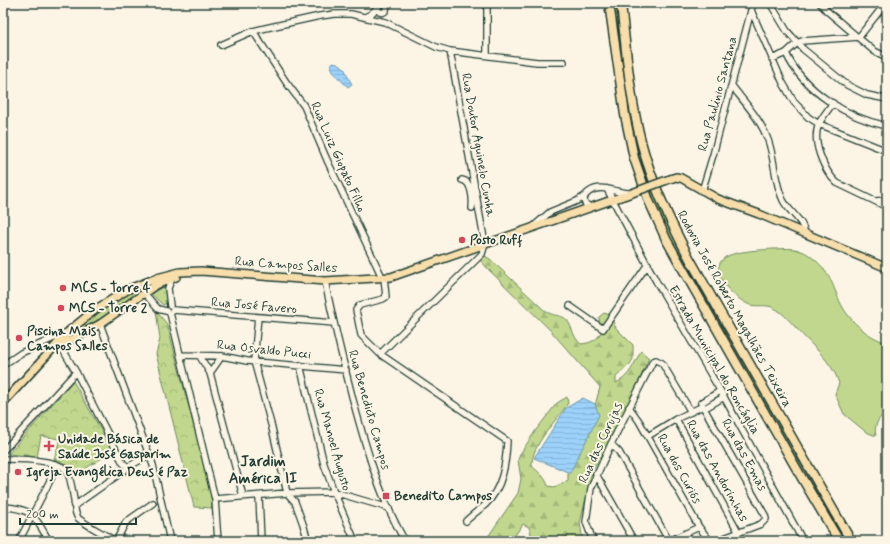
<svg xmlns="http://www.w3.org/2000/svg" width="890" height="544" font-family="Mynerve,sans-serif">
<style>
.grass{fill:#c0d78d;stroke:#708a60}
.forest{fill:url(#forest-firs);stroke:#708a60}
.park{fill:url(#park-crowns);stroke:#708a60}
.water{fill:url(#water-rules);stroke:#6a96ab}
.lines{fill:none;stroke-linecap:round;stroke-linejoin:round}
.stream{stroke:#6a96ab;stroke-width:1}
.minor-casing{stroke:#1f3d34;stroke-width:8}
.major-casing{stroke:#1f3d34;stroke-width:10}
.highway-casing{stroke:#1f3d34;stroke-width:11}
.minor{stroke:#fcf5e5;stroke-width:5.5}
.major{stroke:#f8deab;stroke-width:7}
.highway{stroke:#f8deab;stroke-width:8}
.major-bridge-casing{stroke:#1f3d34;stroke-width:10;stroke-linecap:butt}
.major-bridge{stroke:#f8deab;stroke-width:7}
.poi-dot{fill:#d1495b;stroke:#fcf5e5;stroke-width:1.5}
.labels{text-anchor:middle;dominant-baseline:central;stroke-width:4;stroke-linejoin:round;paint-order:stroke}
.street-label{font-size:13px;fill:#1f3d34;stroke:#fcf5e5}
.poi-label{font-size:13px;font-weight:bold;fill:#1f3d34;stroke:#fcf5e5;text-anchor:start}
.quarter-label{font-size:15px;font-weight:bold;fill:#1f3d34;stroke:#fcf5e5}
</style>
<defs>
<pattern id="forest-firs" width="22" height="20" patternUnits="userSpaceOnUse"><rect width="22" height="20" fill="#c0d78d"/><path d="M5 1l3.5 6h-7zM16 11l3.5 6h-7z" fill="#a5b97a"/></pattern>
<pattern id="park-crowns" width="20" height="18" patternUnits="userSpaceOnUse"><rect width="20" height="18" fill="#c0d78d"/><path d="M2 6a3 3 0 1 1 6 0M12 15a3 3 0 1 1 6 0" fill="none" stroke="#a5b97a"/></pattern>
<pattern id="water-rules" width="6" height="5" patternUnits="userSpaceOnUse"><rect width="6" height="5" fill="#9cd1fa"/><path d="M0 2.5h6" fill="none" stroke="#86b4d7"/></pattern>
</defs>
<rect width="100%" height="100%" fill="#fcf5e5"/>
<filter id="ink" filterUnits="userSpaceOnUse"><feTurbulence type="fractalNoise" baseFrequency=".025" numOctaves="2"/><feDisplacementMap in="SourceGraphic" scale="8" xChannelSelector="R" yChannelSelector="G"/><feConvolveMatrix kernelMatrix="1 2 1 2 8 2 1 2 1" color-interpolation-filters="sRGB"/></filter>
<g filter="url(#ink)">
<path class="grass" d="M612,3H618L630,95L661,205L849,541H842L677,252L643,176L631,133Z
M773,249C782,249 793,247 801,251C806,252 810,256 814,259C831,273 832,285 841,304C850,322 868,337 887,343V411C879,417 873,426 876,436L866,432L844,414L835,394L839,383C832,361 813,347 799,331C791,323 784,313 774,308C767,304 758,307 750,305C737,300 707,275 723,259C731,251 761,250 773,249Z"/>
<path class="forest" d="M485,256L490,259L544,310C552,317 562,314 567,320C573,328 573,338 581,344C592,343 600,339 602,328L599,323V317L604,313L610,315L616,328L633,345V359L630,364L616,377V383C630,377 634,363 641,351L649,358L616,432L593,469L580,523L583,541H527L531,533L529,527L523,524L511,541H485L518,493L521,479L518,460L520,454L536,430L557,403L567,397L568,403C557,421 531,444 532,466C539,473 545,476 548,486L554,487L568,481V475L566,466L593,413L600,387L550,330L489,270L479,259Z"/>
<path class="park" d="M163,285L165,289L167,303L163,305L151,294Z
M136,291L137,295L88,328L70,336L80,325L124,294Z
M156,311L167,324L211,491L212,508L194,507L156,354L160,339Z
M73,381L113,451L69,479L70,466L54,459L60,439L41,436L37,457L8,454Z"/>
<path class="water" d="M333,62C347,64 345,74 352,84L348,87C342,81 332,74 331,65Z
M583,398L595,404L599,415L570,473L534,458L566,408Z"/>
<g class="lines">
<path class="stream" d="M3,4L7,3"/>
<defs>
<path id="minor" d="M487,3V55
M770,3L787,31L803,49L847,85L867,95L887,99
M820,3L827,11L874,51L887,57
M377.5 8a4.5 4.5 0 1 1 9 0a4.5 4.5 0 1 1-9 0Z
M751,10L783,83L794,102L808,117L819,124L887,151
M365,17L371,14L378,7
M253,31L286,82L304,106L327,160L382,277
M221,45L253,31L270,27L320,16L335,14H351L385,22L436,47L450,51L537,62H564
M450,51L485,244L482,254L380,354L507,441C506,463 503,488 485,505C479,510 472,515 466,521
M786,53C803,91 848,118 887,126
M772,59L786,53L797,43L802,41L859,37L885,4
M732,86C745,103 761,120 768,140C775,159 774,182 783,200C788,211 805,222 804,233
M833,103C828,110 822,117 819,124C811,141 824,171 837,183L887,207
M462,180C472,181 473,200 472,208
M607,189L656,281L724,397L803,541
M702,191L713,155L753,3
M875,201L887,200
M590,207C587,205 584,204 584,200C584,197 586,194 589,192C602,183 614,193 629,193
M534,226L550,212L577,201L585,196
M325,281C333,321 343,361 353,400C366,448 380,498 405,541
M145,294L158,309L166,311
M170,306L168,288L172,279
M570,306L603,329L648,264
M173,310L334,323
M170,313L215,499L218,541
M258,317L254,361L272,428L287,493L295,502L303,524L308,541
M100,324L153,465L170,541
M60,345L76,372L123,463L128,467L149,455
M380,354L361,335L356,310L360,305L383,299L386,297L384,277
M180,355L222,356L247,361L346,370
M199,355L210,373L222,356
M3,365L21,353L67,332
M300,365L324,464L334,492L355,541
M210,373L243,496
M629,407L639,421L699,527L710,541
M705,408L724,397
M676,419L739,533
M648,436L676,419L703,406
M611,444L619,452L669,541
M3,451L76,372
M3,459C17,459 57,459 66,470C70,474 73,494 74,500C75,506 74,512 78,518C86,525 106,535 115,541
M596,474L634,541
M259,496L261,541
M215,499L287,493L334,492L389,508
M74,506L125,470
M3,507C33,508 35,517 49,541
M19,541L58,465
M116,541L126,522L153,503
M593,541L586,522L591,488L611,444L653,361L656,360L662,363L691,412
M669,541L699,527
M716,541L761,524L766,519L765,515L701,403L720,391"/>
<path id="major" d="M667,180L676,177L681,178L718,199L759,214L887,268
M56,348L100,324L156,285L176,277
M3,403L69,331L96,309L129,289L157,278L180,272L201,271L325,281L391,277L632,193"/>
<path id="highway" d="M609,3L625,115L634,158L649,201L666,239L680,264L799,473L839,541
M621,3C626,50 630,100 642,145C653,186 671,224 691,261L851,541"/>
</defs>
<use href="#minor" class="minor-casing"/>
<use href="#major" class="major-casing"/>
<use href="#highway" class="highway-casing"/>
<use href="#minor" class="minor"/>
<use href="#major" class="major"/>
<use href="#highway" class="highway"/>
<defs>
<path id="major-bridge" d="M632,193L667,180"/>
</defs>
<use href="#major-bridge" class="major-bridge-casing"/>
<use href="#major-bridge" class="major-bridge"/>
</g>
</g>
<g class="poi-dot">
<circle cx="462" cy="240" r="4"/>
<circle cx="63" cy="288" r="4"/>
<circle cx="61" cy="308" r="4"/>
<circle cx="19" cy="338" r="4"/>
<path d="M47 440h4v4h4v4h-4v4h-4v-4h-4v-4h4z"/>
<circle cx="18" cy="472" r="4"/>
<rect x="382" y="492" width="8" height="8" rx="2"/>
</g>
<g class="labels">
<g class="street-label">
<text transform="translate(718 94) rotate(-75)">Rua Paulinio Santana</text>
<text transform="translate(478 145) rotate(80)">Rua Doutor Aguinelo Cunha</text>
<text transform="translate(338 157) rotate(66)">Rua Luiz Giopato Filho</text>
<text transform="translate(286 265) rotate(4)">Rua Campos Salles</text>
<text transform="translate(254 306) rotate(5)">Rua José Favero</text>
<text transform="translate(734 309) rotate(61)">Rodovia José Roberto Magalhães Teixeira</text>
<text transform="translate(264 350) rotate(6)">Rua Osvaldo Pucci</text>
<text transform="translate(714 360) rotate(60)">Estrada Municipal do Roncáglia</text>
<text transform="translate(369 410) rotate(74)">Rua Benedicto Campos</text>
<text transform="translate(332 440) rotate(74)">Rua Manoel Augusto</text>
<text transform="translate(601 443) rotate(-65)">Rua das Corujas</text>
<text transform="translate(744 455) rotate(61)">Rua das Emas</text>
<text transform="translate(679 469) rotate(61)">Rua dos Curiós</text>
<text transform="translate(717 471) rotate(61)">Rua das Andorinhas</text>
</g>
<g class="poi-label">
<text x="470" y="240">Posto Ruff</text>
<text x="71" y="288">MCS - Torre 4</text>
<text x="69" y="308">MCS - Torre 2</text>
<text x="27" y="331">Piscina Mais<tspan x="27" dy="15">Campos Salles</tspan></text>
<text x="58" y="439">Unidade Básica de<tspan x="58" dy="15">Saúde José Gasparim</tspan></text>
<text x="26" y="472">Igreja Evangélica Deus é Paz</text>
<text x="394" y="496">Benedito Campos</text>
</g>
<g class="quarter-label">
<text x="263" y="462">Jardim<tspan x="263" dy="17">América II</tspan></text>
</g>
</g>
<rect width="890" height="544" fill="none" stroke="#fcf5e5" stroke-width="16"/>
<rect x="8" y="8" width="874" height="528" fill="none" stroke="#1f3d34" stroke-width="1.5" filter="url(#ink)"/>
<path d="M20 518v6h116v-6" fill="none" stroke="#1f3d34" stroke-width="2"/>
<text x="26" y="518" font-size="12" fill="#1f3d34" stroke="#fcf5e5" stroke-width="3" paint-order="stroke">200 m</text>
</svg>
